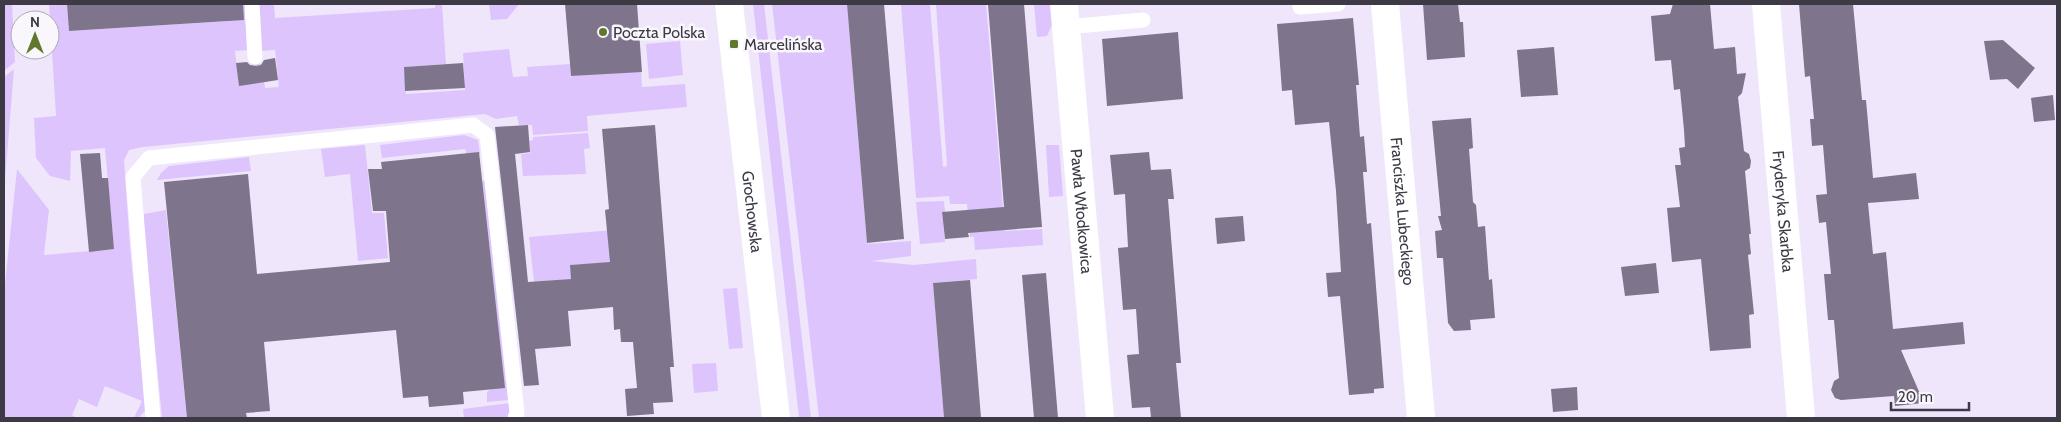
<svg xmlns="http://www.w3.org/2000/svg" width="2061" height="422" font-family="Cabin,sans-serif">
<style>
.green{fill:#ddc4fc}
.building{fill:#7e748c}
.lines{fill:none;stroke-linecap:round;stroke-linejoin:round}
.service{stroke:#fff;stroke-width:15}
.minor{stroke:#fff;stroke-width:28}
.tertiary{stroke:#fff;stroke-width:28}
.poi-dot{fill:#60782b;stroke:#f9f7fc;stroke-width:2}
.labels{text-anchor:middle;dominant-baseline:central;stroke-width:5;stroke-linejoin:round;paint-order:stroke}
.poi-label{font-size:16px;fill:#3e3a45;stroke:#f9f7fc;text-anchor:start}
.street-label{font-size:16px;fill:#3e3a45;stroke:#f9f7fc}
</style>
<rect width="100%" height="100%" fill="#efe6fc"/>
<path class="green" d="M4,4H12L15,62L4,71Z
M49,4H67L69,31L230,21L229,4H245L247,50L235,51L239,85L249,65L262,64L265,88L279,87L275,50L261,51L258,4H274L275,18L435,8V4H442L446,64L404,67L406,94L465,90L463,53L509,49L513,77L528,76L527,67L570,64L571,78L572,76L641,71L642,87L685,84L687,107L587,116L588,131L533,135L532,125H519L517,116L496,119L485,114L143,147L129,150L124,160L130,247L146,410L139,417L134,418L142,401L105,386L97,407L79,399L72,415L77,418H4V294L17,169L49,210L44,255L114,249L105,148L71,151L70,181L50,176L36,158L34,118L56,116Z
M489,4H519L507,19L491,20Z
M753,4H764L811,418H799Z
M772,4H847L867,244L911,241V256L871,261L914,265L976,259L977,279L933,283L944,418H819Z
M901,4H930L943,167L947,166L936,4H986L1005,231L1042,229L1043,245L975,250L974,237H970L967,204H950L949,196L916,198Z
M1034,4H1054L1055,18L1047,36L1037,37Z
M680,41L683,75L649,79L646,44Z
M14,69L4,192V77Z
M588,133L590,148L584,149L586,174L523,176L521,154L530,153L529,141L533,140V137Z
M464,135L478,140L480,154L467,155L465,149L382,158L380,145Z
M365,145L372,213H384L388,258L358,261L350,174L325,177L321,149Z
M1046,145H1059L1063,196L1049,197Z
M249,157L251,171L157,180L161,173L169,166Z
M487,180L509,400L487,402V392L492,388L471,182Z
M944,201L945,212L942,213L945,242L920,244L916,202Z
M166,210L187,418H162L143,223L144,214Z
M613,230L616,262L571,265V279L534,282L529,237Z
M737,288L743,348L729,349L723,289Z
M716,363L718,391L694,393L692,364Z
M510,403L511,418H464L463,409Z"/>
<path class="building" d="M67,4H243L244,20L69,31Z
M565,4H637L642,72L571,76Z
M847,4H884L904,239L867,243Z
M988,4H1024L1042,227L968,233L969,237L945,239L942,212L1004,207Z
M1423,4H1458L1460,22H1463L1465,57L1427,60Z
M1673,4H1710L1714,49L1735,47L1737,74L1746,73L1742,93L1738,97L1744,151L1749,154L1751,161L1750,168L1745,171L1751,234H1749L1751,254L1748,255L1754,314L1749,315L1751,348L1710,351L1701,259L1672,262L1667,208L1680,207L1675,165H1681L1679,148L1685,147L1684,130L1680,89L1674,90L1671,60L1655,61L1651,16L1670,14Z
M1799,4H1853L1862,100H1866L1873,178L1916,173L1919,199L1868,203L1873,254L1886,252L1893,329L1963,322L1965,344L1901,350L1924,403L1895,406L1894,396L1841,400L1835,398L1831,390L1834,381L1839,378L1834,320H1828L1824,274H1831L1826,222L1819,223L1816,195L1827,194L1823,145L1812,146L1810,119H1814L1810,76L1805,77Z
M1353,18L1359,85H1356L1360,137L1364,136L1367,172H1363L1367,224L1371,223L1384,388L1374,389V393L1349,395L1340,296L1328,297L1326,273L1341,272L1336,191L1329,122L1295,125L1292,90L1282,91L1277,24Z
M1178,32L1183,99L1107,106L1102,39Z
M2003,40L2035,68L2018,89L2007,79L1990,80L1984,41Z
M1554,47L1558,95L1521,97L1517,50Z
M275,58L278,80L239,86L236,63L247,62L250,65L256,66L261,65L264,60Z
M463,63L465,88L405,91L404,67Z
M2053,95L2055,120L2034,122L2031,98Z
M1471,118L1473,148L1469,149L1473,202L1476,205L1478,227L1485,226L1489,280L1492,279L1495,318L1470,320L1471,330L1454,331L1448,323L1443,258H1437L1435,231L1442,230L1438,216H1441L1432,121Z
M528,125L530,152L515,154L528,282L571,279L570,265L610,262L605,210L609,209L602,129L655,125L674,367H670L673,402L653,403L654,414L627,416L625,389L637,388L633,342H621L620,329L614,330L613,307L568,311L571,346L535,349L539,385L524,386L495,127Z
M479,152L505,388L463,392L464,404L429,407L428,396L403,398L396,330L264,342L270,411L246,413L247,418H187L164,182L248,174L257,274L390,262L386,211H373L368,169H382L381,162Z
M1149,152L1151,170L1171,169L1174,199H1168L1181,363H1176L1181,418H1151L1150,407L1132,408L1127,355L1139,354L1136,309L1123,310L1118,248L1128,247L1125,194L1114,195L1110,155Z
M100,153L102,178H108L114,249L89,252L80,154Z
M1243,216L1245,241L1217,244L1215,218Z
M1656,263L1659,293L1625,296L1621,267Z
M1046,273L1058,418H1034L1022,275Z
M970,280L981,418H944L933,283Z
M1577,387L1578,410L1553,412L1551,389Z"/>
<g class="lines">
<path class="service" d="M252,4L255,57
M1300,7L1338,4
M1066,27L1143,20
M153,418L133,177L149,158L473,125L487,135L517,413L515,418"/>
<g class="minor">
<path id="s1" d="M1064,4L1100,418"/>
<path id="s2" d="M1385,4L1421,418"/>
<path id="s3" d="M1766,4L1801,418"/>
</g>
<path class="tertiary" id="s4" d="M729,4L776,418"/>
</g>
<g class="poi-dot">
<circle cx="603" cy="32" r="5"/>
<rect x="729" y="39" width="10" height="10" rx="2.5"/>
</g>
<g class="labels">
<g class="poi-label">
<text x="613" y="32">Poczta Polska</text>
<text x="744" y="44">Marcelińska</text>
</g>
<g class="street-label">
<text stroke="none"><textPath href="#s4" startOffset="209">Grochowska</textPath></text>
<text stroke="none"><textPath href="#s1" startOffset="208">Pawła Włodkowica</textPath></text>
<text stroke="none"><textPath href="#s2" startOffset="208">Franciszka Lubeckiego</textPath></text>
<text stroke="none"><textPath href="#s3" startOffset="208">Fryderyka Skarbka</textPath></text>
</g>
</g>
<rect width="2061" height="422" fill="none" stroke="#3e3a45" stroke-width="10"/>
<g transform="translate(35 35)"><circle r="24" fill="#f9f7fc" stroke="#aeabb3"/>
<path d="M0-4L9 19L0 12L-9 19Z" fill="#60782b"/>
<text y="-8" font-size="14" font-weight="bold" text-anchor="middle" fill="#3e3a45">N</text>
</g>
<path d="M1891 402v8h78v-8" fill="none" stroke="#3e3a45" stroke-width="2.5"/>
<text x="1898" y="402" font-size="15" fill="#3e3a45" stroke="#f9f7fc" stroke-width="4" paint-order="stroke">20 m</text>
</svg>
